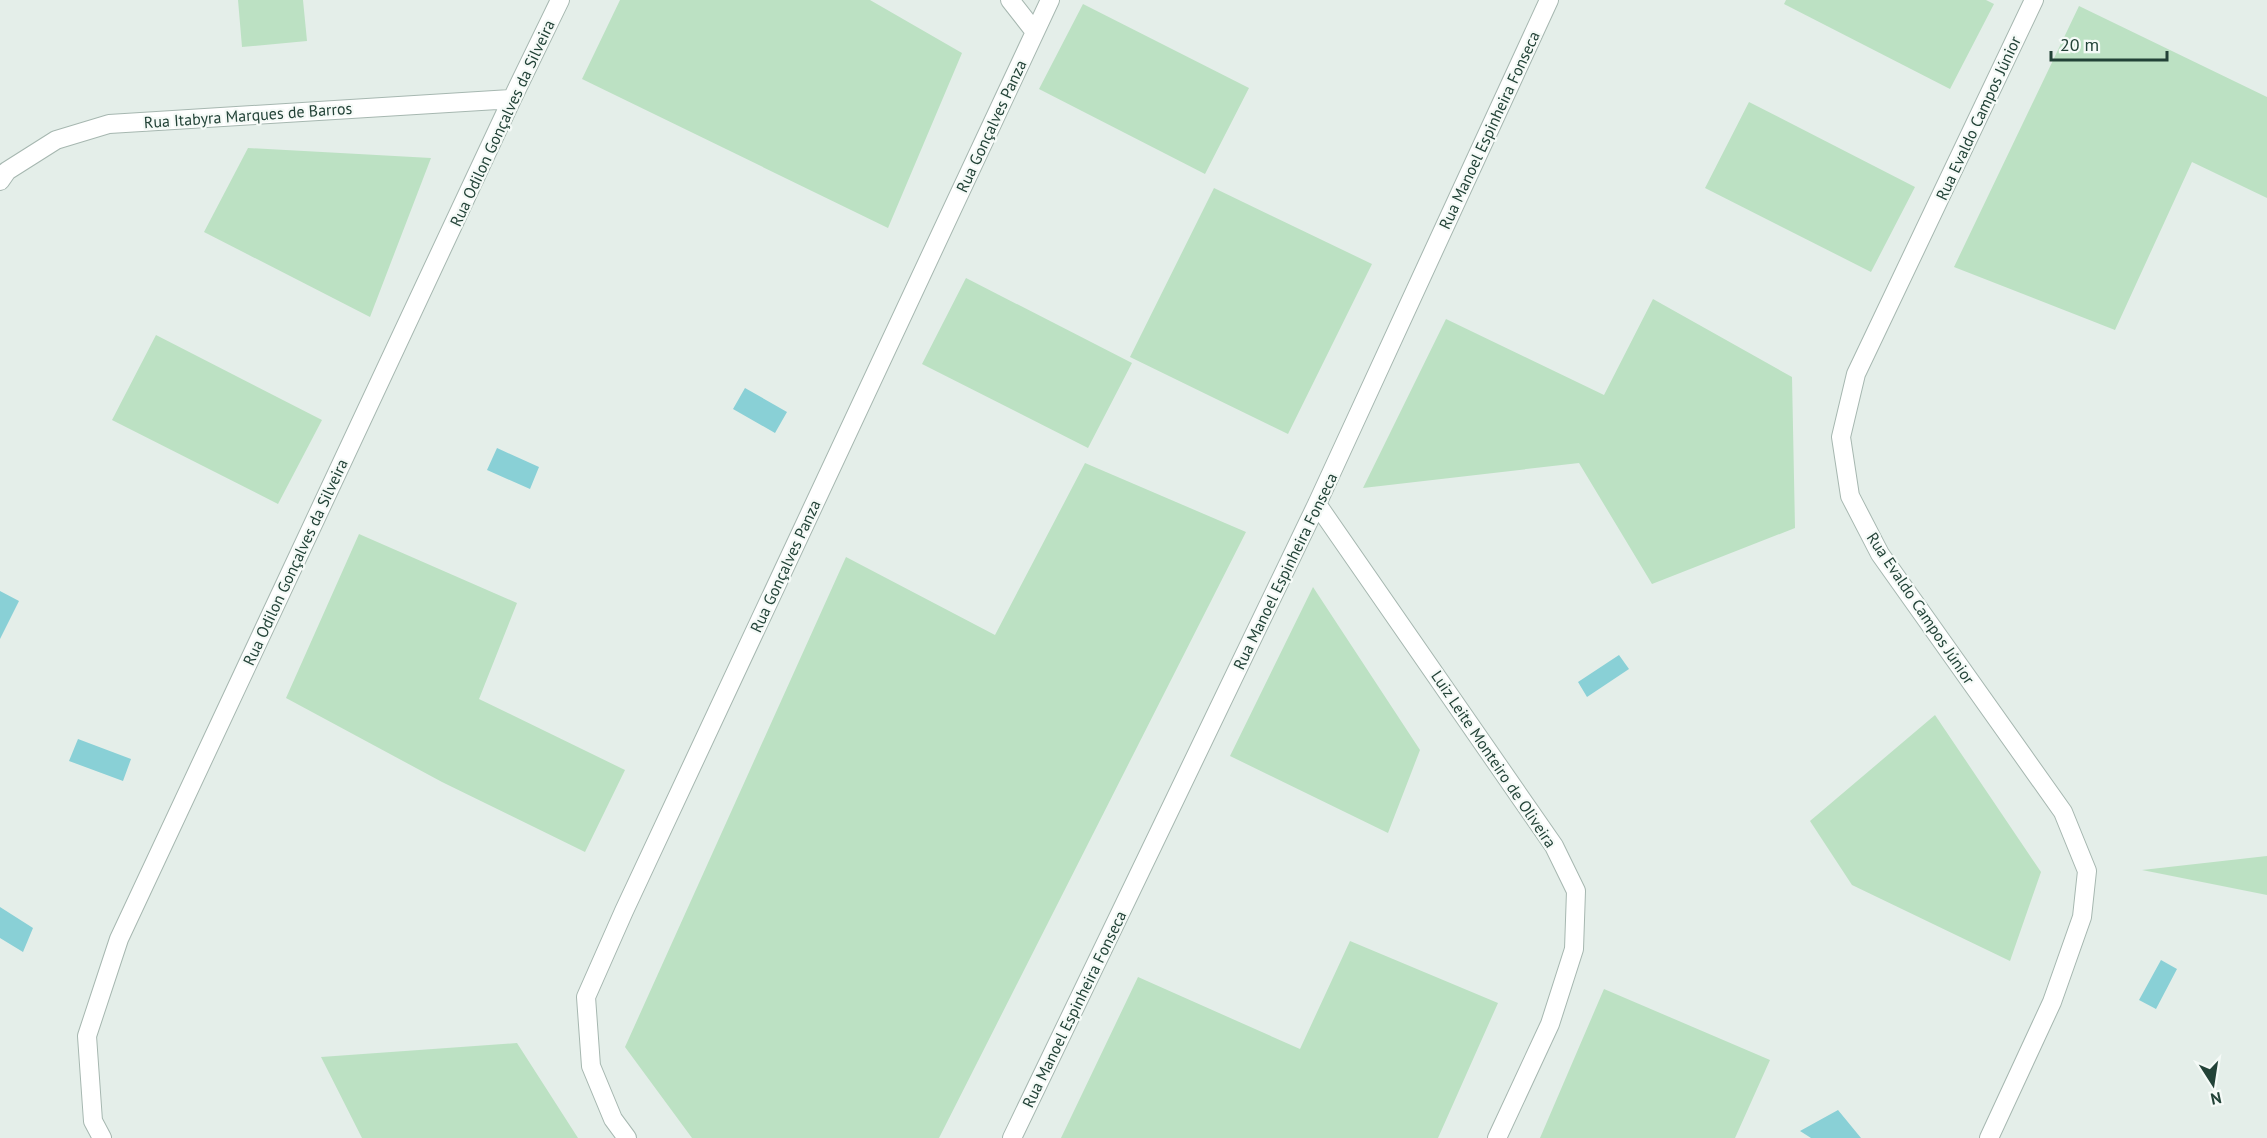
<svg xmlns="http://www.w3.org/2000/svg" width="2267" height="1138" font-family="'PT Sans',sans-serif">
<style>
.green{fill:#bce1c3}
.water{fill:#89d0d6}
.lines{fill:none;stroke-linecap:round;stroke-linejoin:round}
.street-casing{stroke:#a6b7b0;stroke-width:20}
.street{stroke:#fff;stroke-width:18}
.labels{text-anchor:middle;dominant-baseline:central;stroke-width:4.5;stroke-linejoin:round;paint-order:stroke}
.street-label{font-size:16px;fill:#224237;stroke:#f5faf7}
</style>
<rect width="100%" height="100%" fill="#e4eee9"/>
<path class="green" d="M238,0H303L307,41L242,47Z
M620,0H870L962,53L888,228L582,79Z
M1786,0H1986L1994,4L1950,89L1784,4Z
M1083,4L1249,88L1205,174L1039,89Z
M2079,6L2267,97V198L2192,162L2115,330L1954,267Z
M1749,102L1915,187L1871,272L1705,188Z
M248,148L431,158L370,317L204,232Z
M1214,188L1372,264L1288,434L1130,357Z
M966,278L1132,363L1088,448L922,364Z
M1653,299L1792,377L1795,528L1652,584L1579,463L1363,488L1446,319L1604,395Z
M156,335L322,420L278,504L112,420Z
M1085,463L1246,532L939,1138H692L625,1047L846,557L995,635Z
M359,534L517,603L479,699L625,770L585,852L442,782L286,698Z
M1313,587L1420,750L1388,833L1230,756Z
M1935,715L2041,872L2010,961L1852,885L1810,821Z
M2267,856V895L2142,870Z
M1350,941L1498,1003L1438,1138H1061L1138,977L1300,1049Z
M1604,989L1770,1060L1735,1138H1540Z
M517,1043L578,1138H362L321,1057Z"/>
<path class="water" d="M745,388L787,412L775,433L733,409Z
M497,448L539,467L530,489L487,470Z
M0,591L19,601L0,639Z
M1619,655L1629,669L1587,697L1578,682Z
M78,739L131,759L123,781L69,761Z
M0,907L33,928L23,952L0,938Z
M2161,960L2177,969L2156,1009L2139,1000Z
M1838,1110L1861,1138H1811L1800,1131Z"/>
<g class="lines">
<defs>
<path id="street" d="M1010,0L1035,32
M0,181L7,171L56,140L109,124L512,99
M1317,504L1554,846L1576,891L1574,949L1550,1024L1497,1138
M102,1138L93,1121L87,1036L119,939L512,99L560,0
M627,1138L613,1119L591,1066L586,997L624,911L1050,0
M1012,1138L1317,504L1549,0
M1989,1138L2052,1002L2082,917L2087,871L2063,812L1880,554L1850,496L1841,437L1856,374L2034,0"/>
</defs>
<use href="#street" class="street-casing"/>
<use href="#street" class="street"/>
</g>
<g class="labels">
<g class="street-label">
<text transform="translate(248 115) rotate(-4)">Rua Itabyra Marques de Barros</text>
<text transform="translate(1978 118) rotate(-65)">Rua Evaldo Campos Júnior</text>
<text transform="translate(502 123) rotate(-65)">Rua Odilon Gonçalves da Silveira</text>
<text transform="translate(991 126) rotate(-65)">Rua Gonçalves Panza</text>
<text transform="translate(1489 130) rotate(-65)">Rua Manoel Espinheira Fonseca</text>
<text transform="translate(295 562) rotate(-65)">Rua Odilon Gonçalves da Silveira</text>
<text transform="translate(785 566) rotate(-65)">Rua Gonçalves Panza</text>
<text transform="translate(1285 571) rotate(-64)">Rua Manoel Espinheira Fonseca</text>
<text transform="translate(1921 608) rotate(56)">Rua Evaldo Campos Júnior</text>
<text transform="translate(1494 759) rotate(56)">Luiz Leite Monteiro de Oliveira</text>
<text transform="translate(1074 1009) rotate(-64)">Rua Manoel Espinheira Fonseca</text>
</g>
</g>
<g transform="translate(2213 1084) rotate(168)" stroke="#f5faf7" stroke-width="4.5" paint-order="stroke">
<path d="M0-4.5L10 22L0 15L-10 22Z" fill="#224237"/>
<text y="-9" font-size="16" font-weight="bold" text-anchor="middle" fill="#224237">N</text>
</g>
<path d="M2051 51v9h116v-9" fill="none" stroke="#224237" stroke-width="3"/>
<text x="2060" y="51" font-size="18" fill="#224237" stroke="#f5faf7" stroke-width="4.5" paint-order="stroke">20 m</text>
</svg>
